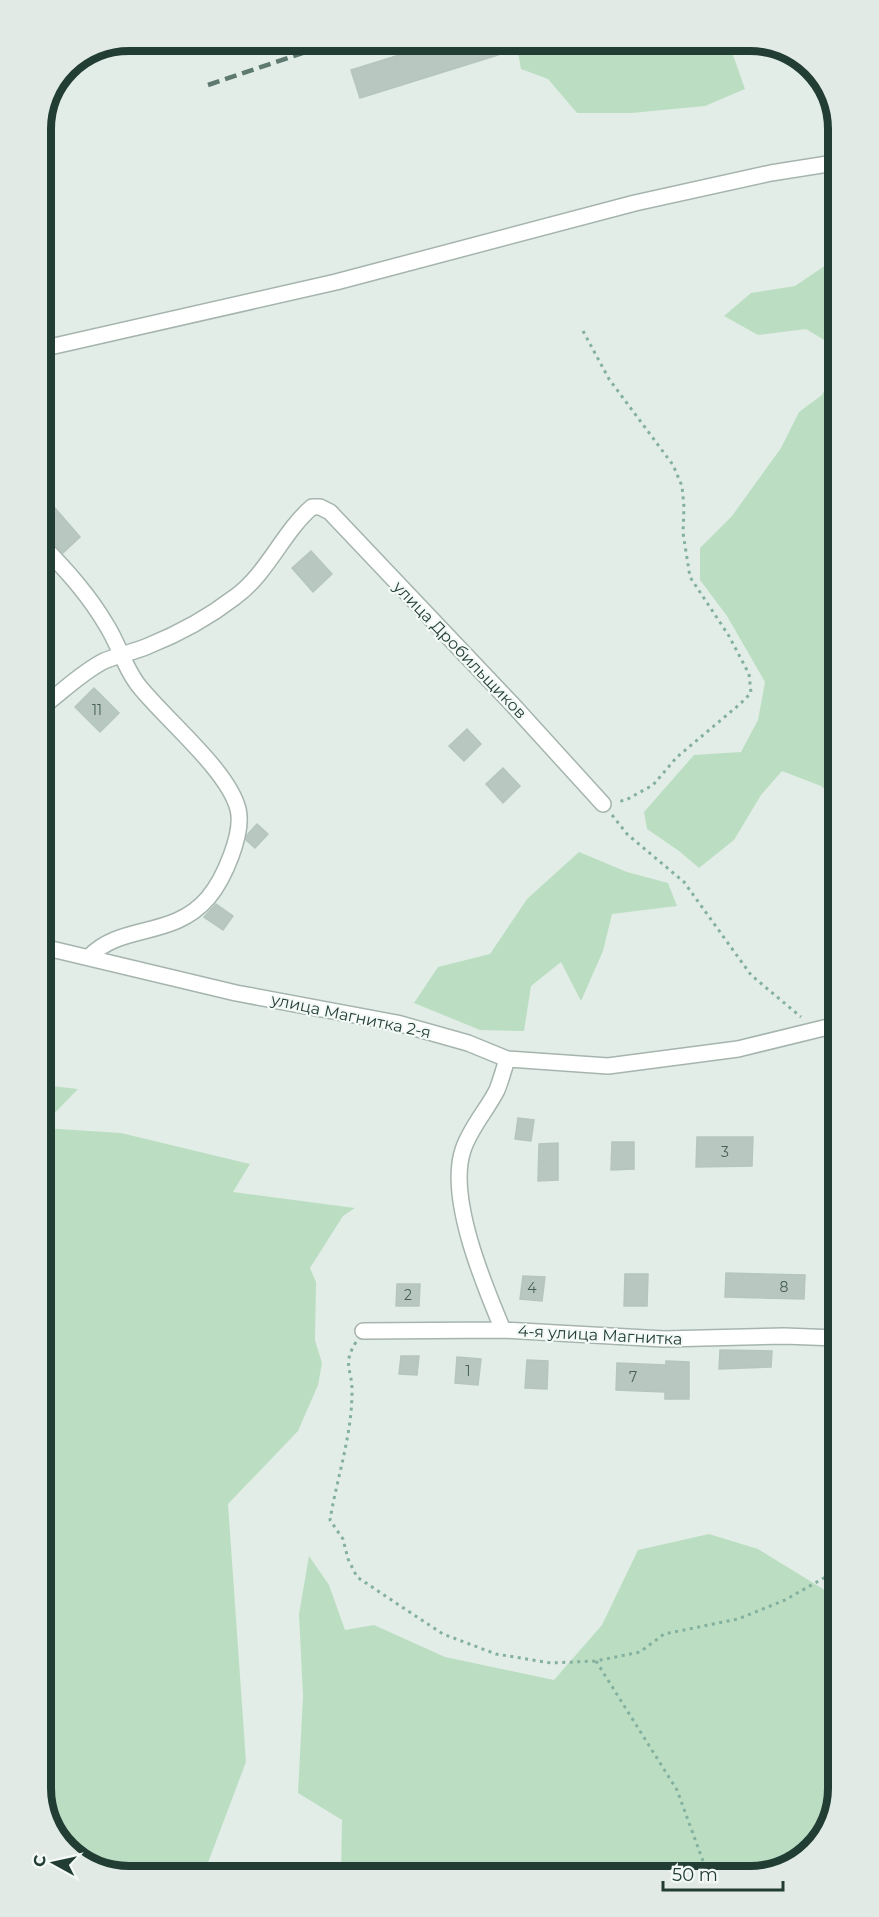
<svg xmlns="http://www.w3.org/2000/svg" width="879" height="1917" font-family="Montserrat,sans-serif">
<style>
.green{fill:#bbdec2}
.building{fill:#b8c7c0;stroke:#b5c6be;stroke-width:1.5}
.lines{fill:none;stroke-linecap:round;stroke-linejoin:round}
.minor-casing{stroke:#a5b5ae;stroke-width:18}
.path{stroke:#83b09f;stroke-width:3;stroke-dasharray:3 4.5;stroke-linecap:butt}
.minor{stroke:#fff;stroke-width:15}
.rail{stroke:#5d7970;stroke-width:4.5;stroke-dasharray:12 6;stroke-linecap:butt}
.labels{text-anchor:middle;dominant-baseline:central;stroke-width:4.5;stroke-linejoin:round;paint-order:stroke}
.number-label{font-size:14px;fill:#486057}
.street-label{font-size:16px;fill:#223e34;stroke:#f3f9f6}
.rim{fill:none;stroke:#223e34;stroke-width:8}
</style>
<rect width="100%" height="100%" fill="#e2ede7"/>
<path class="green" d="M516,41H684L733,55L745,89L705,106L631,113H577L548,79L521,69Z
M826,265L834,273V346L806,329L758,335L724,316L751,293L795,286Z
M834,372L836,798L821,786L782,771L761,795L734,840L699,868L679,851L647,829L644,812L694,755L741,752L758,720L765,682L727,616L700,580V548L732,516L781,448L799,412L822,395Z
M579,852L627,872L668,883L677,906L612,914L603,951L581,1001L561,962L531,986L524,1031L480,1030L414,1003L438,967L490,954L527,899Z
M43,1085L78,1089L43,1125Z
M43,1128L121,1133L250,1164L233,1192L355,1208L343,1216L310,1268L316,1282L315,1340L322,1363L318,1385L298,1431L228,1504L246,1762L203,1876H123L75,1858L45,1817Z
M709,1534L758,1549L828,1592L838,1593V1789L820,1842L779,1872L341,1875L342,1820L298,1793L303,1696L299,1614L309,1556L329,1585L345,1630L374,1625L445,1657L554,1680L602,1625L638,1550Z"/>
<path class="building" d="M444,41H494L498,55L360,98L351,70Z
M47,109L54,139L41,142V123Z
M42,493L80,537L63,553L49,538L42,536Z
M311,551L332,574L313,592L292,568Z
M94,688L119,713L100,732L75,707Z
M467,729L481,744L464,761L449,746Z
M503,768L520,786L503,803L486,784Z
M257,824L268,834L255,848L246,840L247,835Z
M216,904L233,916L223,930L204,917Z
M518,1118L534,1120L531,1141L515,1139Z
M697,1137H753L752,1166L696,1167Z
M612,1142H634V1169L611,1170Z
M558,1143V1180L538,1181L539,1144Z
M726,1273L805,1275L804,1299L725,1297Z
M625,1274H648L647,1306H624Z
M523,1276L545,1277L542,1301L520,1299Z
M397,1284H420L419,1306H396Z
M720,1350L772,1351L771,1367L719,1369Z
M401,1356H419L417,1375L399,1374Z
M457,1357L481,1359L478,1385L455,1383Z
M527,1360L548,1361L547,1389L525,1388Z
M666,1361L689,1362V1399H665V1392L616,1390L617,1363L666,1365Z"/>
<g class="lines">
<defs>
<path id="minor" d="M41,349L336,282L635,203L771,173L834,163
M42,545C66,570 89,595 107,626C119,645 125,669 139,686C165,719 228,770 238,809C244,833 224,879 208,898C173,939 121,923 89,957
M42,707C62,692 82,672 104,661C118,655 134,652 148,646C178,634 209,617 235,597C268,573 282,533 312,507H320L330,512L512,704L603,804
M43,947L236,993L397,1023L468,1043L507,1059L608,1066L738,1049L836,1025
M503,1330C484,1285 447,1197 463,1150C470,1128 487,1110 497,1090C501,1080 504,1069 507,1059
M363,1331L503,1330L664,1339L784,1336L837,1338"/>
</defs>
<use href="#minor" class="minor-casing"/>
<path class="path" d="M583,331L609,379L673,465L682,486L684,507L683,533L690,577L729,636L749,674L751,693L740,704L677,757L653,785L626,800L616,802
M612,815L627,834L684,882L751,975L801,1017
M356,1342C342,1365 352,1368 352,1391C352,1436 337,1477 330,1520L343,1539L348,1559L357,1577L405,1609L443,1634L496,1654L551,1663L596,1661L640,1652L664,1634L738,1619L785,1600L838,1570
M596,1661L677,1790L707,1872"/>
<use href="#minor" class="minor"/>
<path class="rail" d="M208,85L338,41"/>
</g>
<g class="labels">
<g class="number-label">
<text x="97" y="710">11</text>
<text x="725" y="1152">3</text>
<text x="784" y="1287">8</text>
<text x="532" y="1288">4</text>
<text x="408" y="1295">2</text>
<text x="468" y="1371">1</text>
<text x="633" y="1377">7</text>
</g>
<g class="street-label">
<text transform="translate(460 650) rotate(46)">улица Дробильщиков</text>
<text transform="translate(351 1016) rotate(12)">улица Магнитка 2-я</text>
<text transform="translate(600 1335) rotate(3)">4-я улица Магнитка</text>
</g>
</g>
<path d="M0 0H879V1917H0ZM129 51H750A78 78 0 0 1 828 129V1788A78 78 0 0 1 750 1866H129A78 78 0 0 1 51 1788V129A78 78 0 0 1 129 51Z" fill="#e2eae6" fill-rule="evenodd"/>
<path class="rim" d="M129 51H750A78 78 0 0 1 828 129V1788A78 78 0 0 1 750 1866H129A78 78 0 0 1 51 1788V129A78 78 0 0 1 129 51Z"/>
<g transform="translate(54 1863) rotate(278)" stroke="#f3f9f6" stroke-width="4.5" paint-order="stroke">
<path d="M0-4.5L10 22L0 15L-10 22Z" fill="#223e34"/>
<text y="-9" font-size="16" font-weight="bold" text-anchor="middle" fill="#223e34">С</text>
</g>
<path d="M663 1881v9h120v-9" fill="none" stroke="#223e34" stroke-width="3"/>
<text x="672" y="1881" font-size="18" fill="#223e34" stroke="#f3f9f6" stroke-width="4.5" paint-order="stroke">50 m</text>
</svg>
